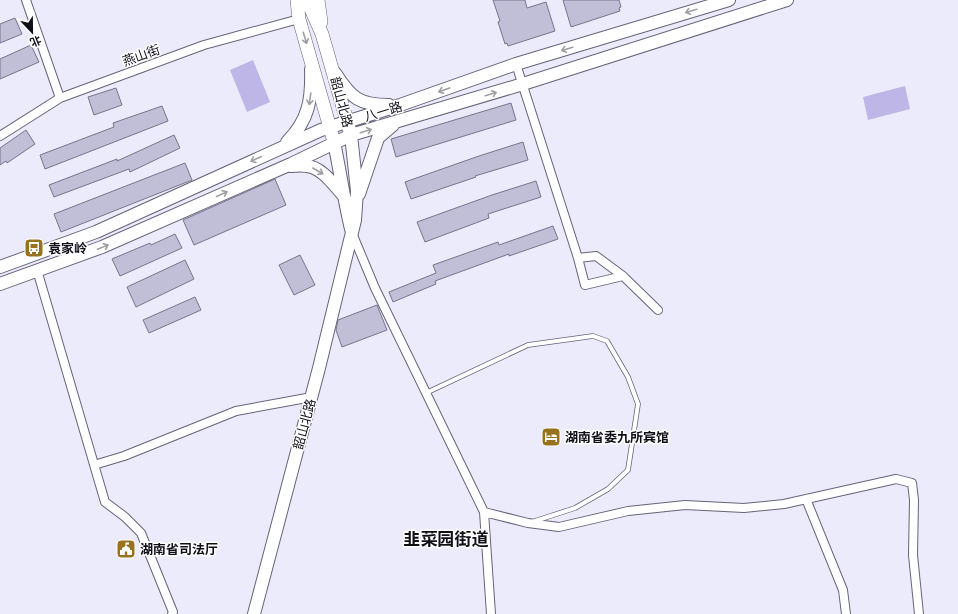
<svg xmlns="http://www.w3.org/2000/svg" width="958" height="614" font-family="'Noto Serif','Noto Sans SC',serif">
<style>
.green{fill:#bdb6e7}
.building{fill:#c1bed8;stroke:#77748c}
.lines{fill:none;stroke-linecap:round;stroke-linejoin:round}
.lane-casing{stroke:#66637a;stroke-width:5.5}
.street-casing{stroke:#66637a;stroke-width:10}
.secondary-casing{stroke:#66637a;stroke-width:14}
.primary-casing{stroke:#66637a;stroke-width:14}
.lane{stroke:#fff;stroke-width:4}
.street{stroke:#fff;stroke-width:8}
.secondary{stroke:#fff;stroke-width:12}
.primary{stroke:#fff;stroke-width:13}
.oneway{stroke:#9f9fa3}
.labels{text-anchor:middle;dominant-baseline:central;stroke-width:3;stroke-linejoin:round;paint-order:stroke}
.street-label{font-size:13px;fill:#100f18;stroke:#fff}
.poi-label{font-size:13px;font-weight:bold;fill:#100f18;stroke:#fff;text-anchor:start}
.district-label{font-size:17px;font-weight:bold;fill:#100f18;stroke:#fff}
</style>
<rect width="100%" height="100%" fill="#ecebfb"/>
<path class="green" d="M253,60L270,102L247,112L230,70Z
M905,86L910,109L868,120L863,97Z"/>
<path class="building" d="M493,0H525L527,8L546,2L555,31L508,46L507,43L505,44L498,22L500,21Z
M563,0H619L621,7L619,8L620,11L571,27Z
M15,18L22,34L0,43V24Z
M31,45L39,62L0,79V59Z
M116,88L122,105L94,115L88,97Z
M511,103L516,120L396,157L391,139Z
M162,106L168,121L45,169L40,155L114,127L113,123Z
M26,130L35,144L7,163L6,161L0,165V148Z
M174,135L180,148L130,172L129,169L54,197L49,185L117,159V161Z
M523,142L528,160L475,176L476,177L411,199L405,182L479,156Z
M185,163L192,180L61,232L54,214Z
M275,179L286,205L194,245L183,220Z
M536,181L541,197L488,214L489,218L425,242L417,222L492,195Z
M553,226L558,239L509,256V254L435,281L436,284L393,302L389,292L436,273L433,265L498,242L499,245Z
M175,234L182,248L120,276L112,259L150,243L151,245Z
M300,255L315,285L294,295L279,265Z
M185,260L194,279L136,307L127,287Z
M195,297L201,310L149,333L143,320Z
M377,305L387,330L342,347L336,330L338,320Z"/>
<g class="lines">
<defs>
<path id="lane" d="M426,393L528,345L593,336L607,341L628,377L638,404L628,470L608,489L575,508L532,522"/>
<path id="street" d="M26,0L60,98
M516,64L578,258L585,285L623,276
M0,136L60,98L204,45L299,19
M352,233L375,288L484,512L491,614
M578,258L596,256L623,276L658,310
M37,270L105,502L125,517L141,533L173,612L172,614
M94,465L124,456L236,411L312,397
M806,499L843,590L846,614
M484,512L528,523L559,527L628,511L685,505L744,508L784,504L896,479L912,483L914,500L913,555L919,614"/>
<path id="secondary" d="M335,73C351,98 359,105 389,105
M287,142C309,120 312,99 311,69
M334,142C340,171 344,200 351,229
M290,166C295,166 301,165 306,166C322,167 333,184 343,195
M359,194L378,138L393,125
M0,267L96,232L321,130L400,105L516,64L729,0
M0,284L102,247L291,164L351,135L523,84L787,0
M254,614L319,368L355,220L357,191L351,135"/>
<path id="primary" d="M297,0L299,19L334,142
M307,0L322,34L351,135
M318,0L321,22"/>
</defs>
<use href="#lane" class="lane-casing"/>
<use href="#street" class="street-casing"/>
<use href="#secondary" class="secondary-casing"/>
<use href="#primary" class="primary-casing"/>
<use href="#lane" class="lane"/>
<use href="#street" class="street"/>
<use href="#secondary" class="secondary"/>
<use href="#primary" class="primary"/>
</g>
<defs><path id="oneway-shaft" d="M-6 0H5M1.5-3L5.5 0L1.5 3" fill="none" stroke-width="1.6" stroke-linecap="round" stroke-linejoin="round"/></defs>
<g class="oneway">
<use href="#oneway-shaft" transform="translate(691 11) rotate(163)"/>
<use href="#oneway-shaft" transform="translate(305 38) rotate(73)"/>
<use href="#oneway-shaft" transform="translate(567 49) rotate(163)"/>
<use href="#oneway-shaft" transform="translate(444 90) rotate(160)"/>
<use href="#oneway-shaft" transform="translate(491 94) rotate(-17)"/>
<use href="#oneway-shaft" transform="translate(310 99) rotate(98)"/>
<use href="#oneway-shaft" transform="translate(366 131) rotate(-17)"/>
<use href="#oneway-shaft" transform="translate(256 159) rotate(155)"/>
<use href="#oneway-shaft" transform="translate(318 171) rotate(30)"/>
<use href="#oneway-shaft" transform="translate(222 194) rotate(-24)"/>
<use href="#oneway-shaft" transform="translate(103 247) rotate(-22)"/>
</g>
<defs>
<symbol id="bus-square" viewBox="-11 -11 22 22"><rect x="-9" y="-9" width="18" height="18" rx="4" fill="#99721e" stroke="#fff"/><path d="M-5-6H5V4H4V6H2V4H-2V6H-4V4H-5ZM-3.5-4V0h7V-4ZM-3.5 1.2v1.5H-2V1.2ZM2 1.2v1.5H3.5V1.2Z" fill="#fff"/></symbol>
<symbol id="hotel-square" viewBox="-11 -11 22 22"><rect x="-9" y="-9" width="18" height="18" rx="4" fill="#99721e" stroke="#fff"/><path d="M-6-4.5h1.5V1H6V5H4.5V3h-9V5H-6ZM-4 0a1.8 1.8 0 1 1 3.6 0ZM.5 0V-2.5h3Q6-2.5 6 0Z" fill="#fff"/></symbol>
<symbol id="civic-square" viewBox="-11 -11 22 22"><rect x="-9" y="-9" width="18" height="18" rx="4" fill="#99721e" stroke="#fff"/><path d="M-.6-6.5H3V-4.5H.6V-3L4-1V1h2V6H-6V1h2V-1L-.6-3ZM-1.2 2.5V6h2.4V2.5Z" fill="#fff"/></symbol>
</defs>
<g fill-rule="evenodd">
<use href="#bus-square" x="23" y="237" width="22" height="22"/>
<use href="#hotel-square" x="540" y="426" width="22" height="22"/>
<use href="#civic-square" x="115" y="538" width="22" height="22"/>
</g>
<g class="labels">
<g class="street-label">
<text transform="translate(141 55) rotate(-20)">燕山街</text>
<text transform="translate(342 102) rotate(75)">韶山北路</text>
<text transform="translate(383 111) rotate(-17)">八一路</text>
<text transform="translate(304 424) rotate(-75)">韶山北路</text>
</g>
<g class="poi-label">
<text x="48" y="248">袁家岭</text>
<text x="565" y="437">湖南省委九所宾馆</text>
<text x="140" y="549">湖南省司法厅</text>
</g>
<g class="district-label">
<text x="446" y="538">韭菜园街道</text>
</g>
</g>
<g transform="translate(32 32) rotate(158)" stroke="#ffffff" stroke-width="3" paint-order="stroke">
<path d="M0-3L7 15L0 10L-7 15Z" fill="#100f18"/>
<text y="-6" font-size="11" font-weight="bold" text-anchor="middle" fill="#100f18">北</text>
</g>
</svg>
